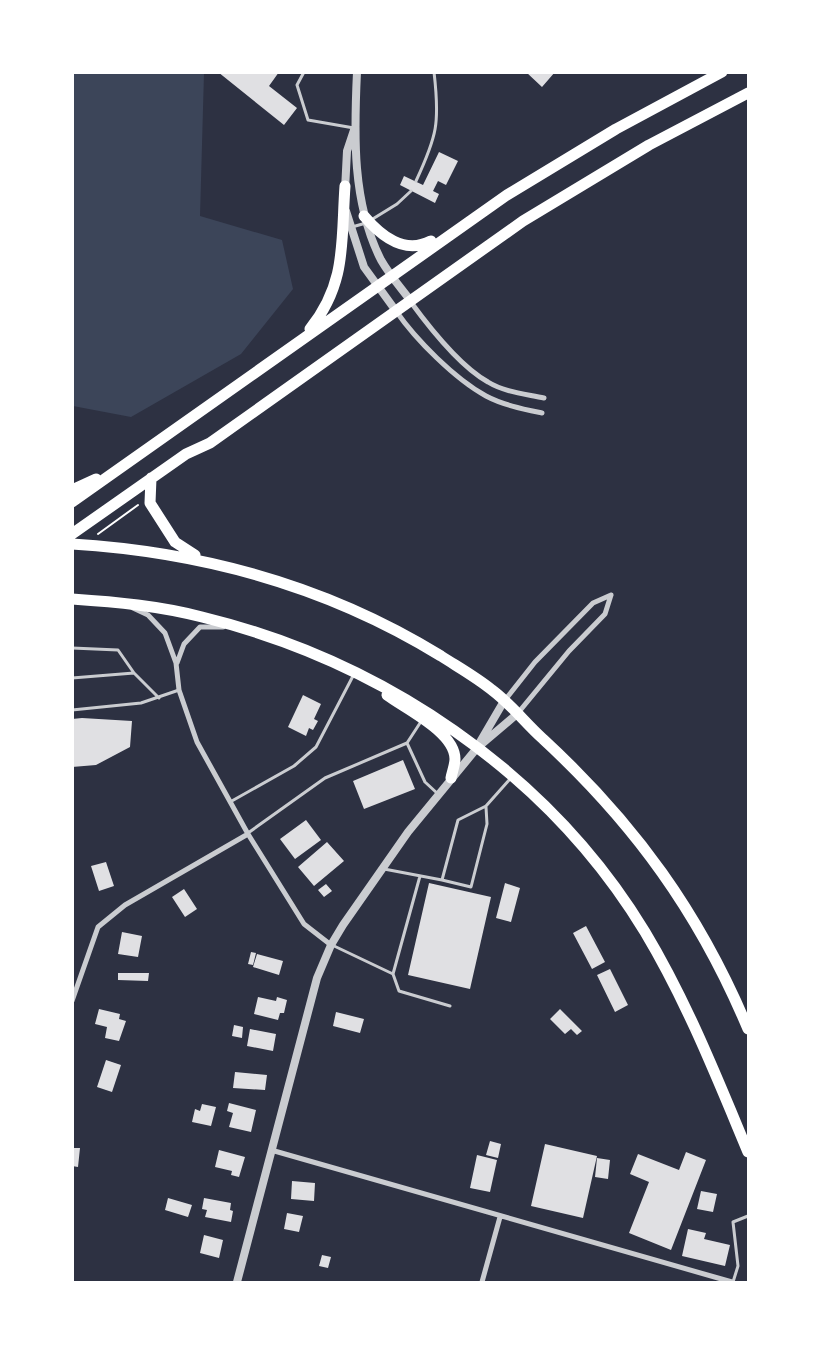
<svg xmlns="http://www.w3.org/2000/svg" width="821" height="1355" font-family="Signika,sans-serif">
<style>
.green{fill:#3c4559}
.building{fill:#e0e0e3}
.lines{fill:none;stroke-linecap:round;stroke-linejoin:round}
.path{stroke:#fff;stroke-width:2}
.service{stroke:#caccd0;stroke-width:3}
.minor{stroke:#caccd0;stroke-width:5}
.tertiary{stroke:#caccd0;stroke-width:8}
.trunk{stroke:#fff;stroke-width:11}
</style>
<rect width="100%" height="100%" fill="#2d3142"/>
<path class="green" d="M72,73H204L200,216L282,240L293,289L241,354L131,417L73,406Z"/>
<path class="building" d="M218,72H279L269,86L297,108L284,125Z
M526,72H555L542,87Z
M439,152L458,161L446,185L438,181L433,191L439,194L435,203L400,185L404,176L423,185Z
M303,695L321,704L314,719L318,721L313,730L309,728L306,736L288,727Z
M82,718L132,721L130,747L96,765L72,767V719Z
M403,760L415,789L364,809L353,781Z
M306,820L321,840L295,859L280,839Z
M327,842L344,861L314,886L298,867Z
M106,862L114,886L99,891L91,866Z
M429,883L491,897L470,989L408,975Z
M505,883L520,888L511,922L496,918Z
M326,884L332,891L324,897L318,890Z
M184,889L197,909L185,917L172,897Z
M586,926L605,962L592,969L573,933Z
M122,932L142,936L138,957L118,954Z
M251,952L256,953L253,965L248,964Z
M257,954L283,961L279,975L253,967Z
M610,969L628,1005L615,1012L597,975Z
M118,973H149L148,981L118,980Z
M258,997L276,1001L277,997L287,1000L284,1013H280L278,1020L254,1014Z
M99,1009L120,1014L119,1019L126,1021L119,1041L105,1038L107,1027L95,1024Z
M560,1009L582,1031L577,1035L571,1029L565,1034L550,1019Z
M336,1012L364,1019L360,1033L333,1026Z
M234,1025L243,1027L242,1038L232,1036Z
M250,1029L276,1034L273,1051L247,1046Z
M106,1060L121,1065L112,1092L97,1087Z
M235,1072L267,1075L265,1090L233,1088Z
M229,1103L256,1110L251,1132L229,1127L233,1113L227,1111Z
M202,1104L216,1107L211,1126L192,1122L195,1109L200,1111Z
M490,1141L501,1144L498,1158L486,1155Z
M545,1144L597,1156L583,1218L531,1206Z
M72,1148H80L78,1167L72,1166Z
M219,1150L245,1157L239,1177L231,1175L232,1171L215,1167Z
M686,1152L706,1160L671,1250L629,1233L649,1182L630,1174L638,1154L679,1170Z
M477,1155L497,1160L490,1192L470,1188Z
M597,1158L610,1160L608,1179L595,1177Z
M292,1181L315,1183L314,1201L291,1199Z
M701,1191L717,1194L713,1212L697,1209Z
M168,1198L192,1205L188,1217L165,1210Z
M204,1198L231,1203L230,1210L233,1211L231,1222L205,1217L207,1210L202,1209Z
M287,1213L303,1216L299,1232L284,1229Z
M688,1229L706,1233L704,1239L730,1245L725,1266L682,1256Z
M204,1235L223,1240L219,1258L200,1253Z
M322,1255L331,1257L328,1268L319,1266Z"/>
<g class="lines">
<path class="path" d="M98,534L138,505"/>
<path class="service" d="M304,72L297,85L308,120L354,128
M416,181C437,136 440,123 434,72
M371,220L397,204L411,191
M352,227L366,223
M72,648L118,650L134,673L159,698
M72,678L134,673
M72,710L141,703L179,690
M407,743L425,782L438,794
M230,802L294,766L316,747L353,676
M248,833L325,778L407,743L422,720
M384,869L442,880L458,820L486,806L510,779
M442,880L471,887L487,824L486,807
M332,945L393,974L420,876
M393,974L399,991L450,1006
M733,1282L738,1266L733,1222L748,1216"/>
<path class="minor" d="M410,301C429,327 459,366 488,382C504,392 526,394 544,398
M396,311C416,340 455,379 486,396C503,405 523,409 542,413
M133,608L148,615L165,633L176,663L179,690L197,742L248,834L304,924L331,945
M177,663L184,644L200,627H223
M505,700L535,662L593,603L611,595
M518,713L569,651L605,614L611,595
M72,1001L98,927L125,905L248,834
M271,1150L732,1282
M482,1282L500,1217"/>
<path class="tertiary" d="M357,72C354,135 352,203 381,260C389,274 400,287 410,300
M345,190L347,151L354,130
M346,211L364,267L396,311
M480,742L504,701
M237,1282L317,978L331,945L343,925L408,832L477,748L517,714"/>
<path class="trunk" d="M364,216C381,236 404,255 431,241
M310,329C347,283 341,242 345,186
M151,478L150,503L175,542L195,555
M72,490L96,479
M72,502L507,195L616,129L722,72
M72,534L186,454L210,443L523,221L649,145L748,93
M72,544C203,552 329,587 441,656C458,667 476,677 492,690C511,704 526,724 543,739C635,824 700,914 748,1029
M72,599C116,602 160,606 202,617C382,661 548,772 645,932C687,1002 717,1078 748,1152
M387,695C406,709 455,732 455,759C455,765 452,772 451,778"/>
</g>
<rect width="821" height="1355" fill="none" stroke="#ffffff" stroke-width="148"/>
</svg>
